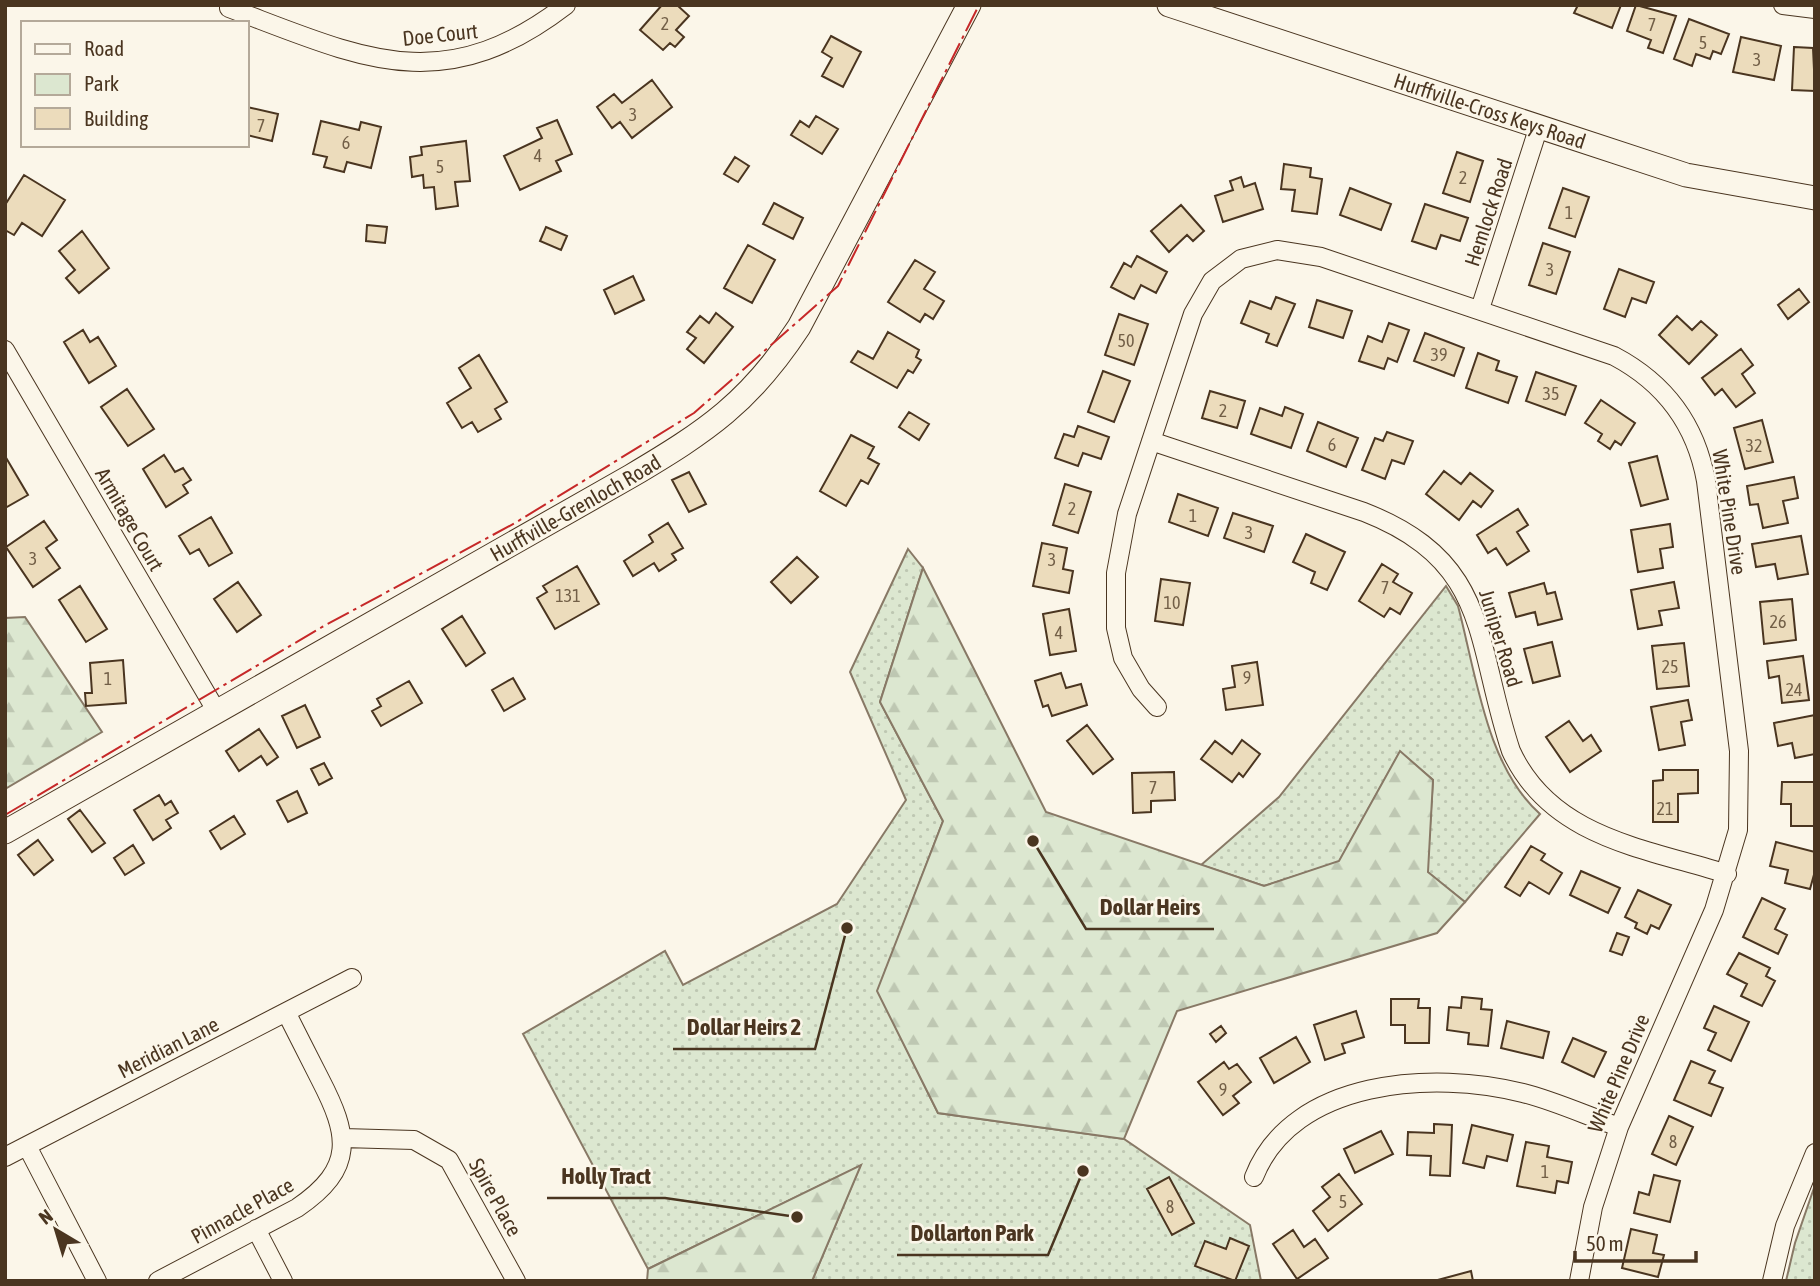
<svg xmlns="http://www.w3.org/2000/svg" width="1820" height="1286" font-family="'Asap Condensed',sans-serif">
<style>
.green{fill:url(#green-dots);stroke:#887966;stroke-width:2}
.forest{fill:url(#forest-firs);stroke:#887966;stroke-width:2}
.building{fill:#ecdcbc;stroke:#4a3520;stroke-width:2}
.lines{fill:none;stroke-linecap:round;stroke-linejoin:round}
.minor-casing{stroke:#4a3520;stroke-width:20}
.major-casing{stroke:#4a3520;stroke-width:25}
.minor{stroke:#fbf6e9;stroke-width:18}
.major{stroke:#fbf6e9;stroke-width:23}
.power{stroke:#c62828;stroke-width:2;stroke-dasharray:24 5 3.5 5;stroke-linecap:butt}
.labels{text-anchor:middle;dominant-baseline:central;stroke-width:5;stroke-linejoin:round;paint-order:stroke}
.number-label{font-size:18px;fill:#725f47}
.street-label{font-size:21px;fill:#4a3520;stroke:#fbf6e9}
.leader{fill:none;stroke:#4a3520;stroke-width:2.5}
.callout-dot{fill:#4a3520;stroke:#fbf6e9;stroke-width:2.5}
.callout-label{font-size:23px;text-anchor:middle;font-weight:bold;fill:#4a3520;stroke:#fbf6e9;stroke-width:5;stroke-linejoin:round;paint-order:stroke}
</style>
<defs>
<pattern id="green-dots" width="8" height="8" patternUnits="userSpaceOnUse" patternTransform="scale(1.75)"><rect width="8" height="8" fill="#dce7d0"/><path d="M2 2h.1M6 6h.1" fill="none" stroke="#bec7b2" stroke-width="1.8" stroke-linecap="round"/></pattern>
<pattern id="forest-firs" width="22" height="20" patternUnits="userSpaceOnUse" patternTransform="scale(1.75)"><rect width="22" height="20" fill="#dce7d0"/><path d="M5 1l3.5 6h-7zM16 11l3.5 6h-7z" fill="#bec7b2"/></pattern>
</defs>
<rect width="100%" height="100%" fill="#fbf6e9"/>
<path class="green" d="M908,549L923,568L880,702L943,821L878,991L938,1113L1124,1139L1250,1225L1261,1281H812L860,1166L648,1269L523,1034L665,951L683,985L837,904L906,800L850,672Z
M1446,586L1458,606C1476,673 1486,766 1540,814L1465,902L1427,872L1433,780L1400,752L1339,862L1264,886L1201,865L1279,797Z
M1815,1185V1281H1786L1795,1243Z"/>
<path class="forest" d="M923,568L1046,812L1264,886L1339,861L1400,751L1433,780L1428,872L1465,902L1437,933L1177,1011L1124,1139L938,1113L877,991L943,821L880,702Z
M25,617L102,732L5,789V618Z
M861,1165L812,1281H647L648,1269Z"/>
<path class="building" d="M662,5H677L689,16L676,30L684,37L675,47L670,43L663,50L640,30Z
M1578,5H1621L1612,28L1574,13Z
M1636,5L1676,16L1663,53L1648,48L1651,40L1627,31Z
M1689,19L1729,34L1721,54L1713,51L1710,59L1696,54L1692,66L1674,59Z
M831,36L861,52L843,87L822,76L832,58L822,52Z
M1741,37L1781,46L1774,80L1733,72Z
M1794,47L1813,48L1815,91L1792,90Z
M652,80L672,107L632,138L620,122L612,128L597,107L614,94L622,103Z
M247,107L278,114L272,141L247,135Z
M816,116L838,129L822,154L791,135L800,121L809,127Z
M557,120L572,154L556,161L561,171L520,190L504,156L542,138L537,128Z
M321,121L359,130L361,122L381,127L371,168L347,162L344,172L324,167L327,157L313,154Z
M466,141L470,181L455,182L458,206L436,209L434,187L424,188L423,175L412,177L410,157L422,155L421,147Z
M1457,152L1483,161L1470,202L1443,193Z
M735,157L749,166L738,182L724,174Z
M1284,164L1311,168L1310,177L1322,179L1317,214L1292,211L1295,190L1281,189Z
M24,175L65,200L42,236L22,223L14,235L5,230V205Z
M1241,177L1244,187L1255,183L1263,209L1223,222L1215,196L1233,190L1230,181Z
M1350,188L1391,204L1381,230L1340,215Z
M1563,188L1589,197L1575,237L1549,228Z
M774,203L803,218L793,239L763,224Z
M1425,204L1468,218L1460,241L1441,235L1436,249L1412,241Z
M1181,205L1204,231L1193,241L1187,235L1169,252L1151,231Z
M367,225L387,227L385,243L366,241Z
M546,227L567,236L561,250L540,241Z
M82,231L109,268L79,293L66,278L75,270L59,251Z
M1543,243L1570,252L1556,294L1529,285Z
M748,245L775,260L752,303L724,288Z
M1137,256L1167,272L1156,293L1141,285L1134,299L1111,287L1124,263L1131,267Z
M915,260L935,272L924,289L944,301L933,319L925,314L920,322L888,302Z
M1619,269L1654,282L1646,303L1632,298L1625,317L1604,309Z
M633,276L644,300L615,314L604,290Z
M1799,289L1809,302L1788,319L1778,305Z
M1276,297L1295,304L1277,346L1266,342L1269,334L1241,323L1250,301L1271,309Z
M1317,300L1352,311L1343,338L1309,327Z
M716,313L733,327L704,363L687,349L696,338L687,332L700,316L709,323Z
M1119,314L1148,324L1134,365L1105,355Z
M1677,316L1692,330L1701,321L1717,335L1689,364L1659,335Z
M1389,323L1409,330L1397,362L1388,358L1384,369L1359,361L1368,336L1382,342Z
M83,330L90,342L98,337L116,366L89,383L64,342Z
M888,332L919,350L916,357L921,360L913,373L908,370L897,388L851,362L858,351L873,359Z
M1425,333L1464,348L1454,376L1414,361Z
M1741,349L1753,365L1742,374L1755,393L1736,407L1722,389L1715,395L1702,378Z
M1478,353L1499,361L1496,370L1517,377L1508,403L1466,388Z
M479,355L507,402L495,409L501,419L478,432L472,422L462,428L447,403L471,388L459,368Z
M1103,371L1130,381L1114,422L1088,412Z
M1536,372L1576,386L1565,415L1526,401Z
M127,389L154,429L128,446L101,407Z
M1210,391L1245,401L1237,428L1202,418Z
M1601,400L1635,423L1621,445L1615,441L1610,449L1598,441L1602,434L1585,423Z
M1285,407L1303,414L1291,448L1251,434L1260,408L1282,416Z
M909,412L929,424L919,440L899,427Z
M1762,420L1773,462L1745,469L1734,428Z
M1318,422L1358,438L1346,467L1307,451Z
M1078,426L1109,437L1101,459L1083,453L1078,466L1055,458L1064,434L1074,437Z
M1387,432L1413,441L1404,464L1392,460L1385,479L1362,470L1375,438L1383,441Z
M851,435L874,447L868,458L879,464L868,484L861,480L846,506L820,491Z
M164,455L175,472L183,468L191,480L183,485L188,493L166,507L143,469Z
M5,456L28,495L5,508Z
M1657,456L1668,499L1641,506L1629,463Z
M1444,471L1461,484L1470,473L1493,491L1481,507L1473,501L1459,520L1426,494Z
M689,472L706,504L689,512L672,480Z
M1794,477L1798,498L1783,501L1788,523L1763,528L1758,504L1750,505L1747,486Z
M1065,484L1091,492L1078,533L1053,525Z
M1178,494L1218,508L1208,536L1169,522Z
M1518,509L1528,525L1517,532L1529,551L1507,565L1496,548L1488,553L1477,535Z
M1233,513L1273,526L1264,552L1224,538Z
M211,517L232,553L209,566L199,549L190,554L179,536Z
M44,521L57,540L46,548L60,568L33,587L6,547Z
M668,523L683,548L672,554L676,560L659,571L654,563L633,576L624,561L653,542L649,535Z
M1670,524L1673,547L1660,549L1663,568L1638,572L1631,530Z
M1306,534L1345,552L1327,590L1311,583L1315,572L1293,562Z
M1801,536L1808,574L1778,579L1775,564L1756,567L1752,544Z
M1042,543L1067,548L1063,569L1073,571L1069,593L1033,586Z
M797,557L818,577L791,603L771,582Z
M1382,564L1398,574L1393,582L1412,593L1400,614L1390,608L1384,617L1359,601Z
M577,566L599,604L555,629L537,598L547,592L543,586Z
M1161,579L1190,583L1183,625L1155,621Z
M238,582L261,615L237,632L214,599Z
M1674,582L1679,608L1659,611L1662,625L1638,629L1631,590Z
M1544,583L1547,594L1555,592L1562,619L1538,625L1535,612L1516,617L1509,593Z
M80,586L107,629L86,642L59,600Z
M1792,599L1796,640L1764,644L1760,602Z
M1069,609L1076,651L1050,655L1043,614Z
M462,616L485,653L466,666L442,629Z
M1552,642L1560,676L1533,683L1524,649Z
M1684,643L1689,686L1657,689L1652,646Z
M1803,656L1809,700L1782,703L1779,676L1769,678L1767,661Z
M123,660L126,703L86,706L85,693H92L90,663Z
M1257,662L1263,705L1226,710L1223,689L1235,687L1232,666Z
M1061,673L1066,688L1081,684L1087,705L1052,716L1048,705L1043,707L1035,681Z
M513,678L525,699L504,711L492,690Z
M409,681L422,703L381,726L372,711L381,706L377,699Z
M1688,700L1692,720L1681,722L1685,745L1659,750L1651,707Z
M305,705L320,737L297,748L282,716Z
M1815,715V754L1795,758L1792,743L1778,746L1774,723Z
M1569,721L1583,741L1591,735L1601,751L1570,772L1546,737Z
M1087,725L1113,759L1093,774L1067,741Z
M259,729L278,757L267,765L261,756L239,771L226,751Z
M1242,740L1260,754L1243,777L1239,773L1232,782L1201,759L1215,741L1232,754Z
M324,763L332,778L319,785L311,769Z
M1663,770H1698V793L1678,794V822H1653V781L1663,780Z
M1174,772L1175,800L1151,801V812L1133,813L1132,773Z
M1782,782H1815V826H1791V804H1781Z
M297,791L307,813L288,822L277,801Z
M159,795L165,805L171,801L178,813L166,820L171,828L153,840L134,810Z
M80,810L105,843L92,852L68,819Z
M234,816L245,834L221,849L210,831Z
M38,840L53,860L34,875L18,855Z
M1776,842L1815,852V871L1810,889L1785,883L1788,870L1770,866Z
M133,845L144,863L125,875L114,858Z
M1531,846L1545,854L1541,860L1562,873L1549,894L1529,882L1520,896L1505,887Z
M1581,871L1620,888L1608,913L1570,895Z
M1638,890L1671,905L1659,929L1651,925L1647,934L1635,928L1637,923L1625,917Z
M1762,898L1785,909L1775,929L1787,935L1778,954L1743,937Z
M1617,933L1629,937L1622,955L1610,951Z
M1739,953L1770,968L1766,976L1775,981L1762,1006L1741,996L1747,984L1727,974Z
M1462,997L1482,999L1481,1009L1492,1010L1488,1046L1468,1044L1469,1033L1447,1030L1449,1007L1461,1008Z
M1391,999H1419L1418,1008H1430L1429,1043H1405V1025H1391Z
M1714,1006L1749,1022L1731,1061L1708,1050L1716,1033L1704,1028Z
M1356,1011L1364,1037L1342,1044L1345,1053L1325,1060L1314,1025Z
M1507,1021L1549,1032L1543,1058L1501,1048Z
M1221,1026L1226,1033L1216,1042L1210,1034Z
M1296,1037L1310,1062L1274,1083L1260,1058Z
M1573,1038L1606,1052L1594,1077L1562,1062Z
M1691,1061L1715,1071L1709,1083L1723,1088L1711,1116L1674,1100Z
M1224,1062L1229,1069L1237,1064L1251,1082L1233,1096L1239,1103L1223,1115L1198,1082Z
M1669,1116L1693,1127L1676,1165L1652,1154Z
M1434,1124L1452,1125L1450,1176L1430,1175L1431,1156L1407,1155L1408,1132L1434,1133Z
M1472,1125L1513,1135L1507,1161L1487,1156L1484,1168L1463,1163Z
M1381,1131L1393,1154L1355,1173L1344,1149Z
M1526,1142L1549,1146L1547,1157L1572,1162L1568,1183L1557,1181L1555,1193L1517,1186Z
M1339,1174L1362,1204L1328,1231L1313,1211L1330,1197L1322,1187Z
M1654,1175L1680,1181L1670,1222L1634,1213L1639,1192L1649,1195Z
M1169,1177L1194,1223L1172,1235L1147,1189Z
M1631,1229L1657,1235L1653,1253L1664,1255L1658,1277L1622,1268Z
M1293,1230L1304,1247L1315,1239L1328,1258L1297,1279L1273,1244Z
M1230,1238L1249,1246L1235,1281L1195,1266L1205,1241L1226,1249Z
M1471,1271L1473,1281H1434Z"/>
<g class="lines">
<defs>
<path id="minor" d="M1783,5L1815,9
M229,8C360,57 441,101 566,5
M1480,309L1538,129
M5,350L217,712
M1151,441L1364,512C1491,562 1474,640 1511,751C1551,838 1645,848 1727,874
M1157,707L1141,689L1123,658L1116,628V573L1127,514L1193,314L1212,281L1241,259L1277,250L1321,257L1614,356C1665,383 1696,425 1706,481L1739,751L1738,830L1714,910L1619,1127L1593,1207L1579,1281
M343,1138L414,1140L449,1160L516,1281
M27,1146L97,1281
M5,1157L352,978
M1254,1177C1292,1079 1434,1070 1523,1093C1555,1101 1587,1116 1619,1127
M256,1229L283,1281
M158,1281L297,1208C356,1168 349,1135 320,1079C309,1057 297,1034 286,1012
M1772,1281L1785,1226L1815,1153"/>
<g id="major">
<path id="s1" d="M1169,5L1686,175L1815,198"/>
<path id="s2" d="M5,832L631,476C707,431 750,402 799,327L969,5"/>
</g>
</defs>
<use href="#minor" class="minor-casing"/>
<use href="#major" class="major-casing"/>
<use href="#minor" class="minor"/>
<use href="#major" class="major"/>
<path class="power" d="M5,815L322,627L515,523L694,413L838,286L979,5"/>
</g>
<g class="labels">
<g class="number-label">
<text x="665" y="23">2</text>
<text x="1652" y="24">7</text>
<text x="1703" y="42">5</text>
<text x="1757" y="59">3</text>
<text x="633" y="114">3</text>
<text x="261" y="125">7</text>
<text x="346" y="142">6</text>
<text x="538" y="155">4</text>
<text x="440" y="166">5</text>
<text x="1463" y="177">2</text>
<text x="1569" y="212">1</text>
<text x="1550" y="269">3</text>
<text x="1126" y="340">50</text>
<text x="1439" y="354">39</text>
<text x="1551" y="393">35</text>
<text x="1223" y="410">2</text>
<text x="1332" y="444">6</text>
<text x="1754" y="445">32</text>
<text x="1072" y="508">2</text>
<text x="1193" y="515">1</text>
<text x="1249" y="532">3</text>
<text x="33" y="558">3</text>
<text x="1052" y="559">3</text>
<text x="1385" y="587">7</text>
<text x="568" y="595">131</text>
<text x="1172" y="602">10</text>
<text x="1778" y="621">26</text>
<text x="1059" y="632">4</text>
<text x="1670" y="666">25</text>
<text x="1247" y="677">9</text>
<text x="108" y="678">1</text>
<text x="1794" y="689">24</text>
<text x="1153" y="787">7</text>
<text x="1665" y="808">21</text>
<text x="1223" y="1089">9</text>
<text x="1673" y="1141">8</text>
<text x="1545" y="1171">1</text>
<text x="1343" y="1201">5</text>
<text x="1170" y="1206">8</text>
</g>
<g class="street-label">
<text transform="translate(440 34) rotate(-6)">Doe Court</text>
<text stroke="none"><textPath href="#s1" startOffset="338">Hurffville-Cross Keys Road</textPath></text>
<text transform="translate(1488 212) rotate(-72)">Hemlock Road</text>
<text stroke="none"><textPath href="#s2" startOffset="656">Hurffville-Grenloch Road</textPath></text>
<text transform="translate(1730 512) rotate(81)">White Pine Drive</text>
<text transform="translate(130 519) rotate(60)">Armitage Court</text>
<text transform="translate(1501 638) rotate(73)">Juniper Road</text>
<text transform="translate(168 1047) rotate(-27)">Meridian Lane</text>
<text transform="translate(1618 1073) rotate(-67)">White Pine Drive</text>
<text transform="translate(496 1197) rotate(61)">Spire Place</text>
<text transform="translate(242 1210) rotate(-29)">Pinnacle Place</text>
</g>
</g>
<path class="leader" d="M1033 841L1086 929H1214M847 928L815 1049H673M797 1217L665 1198H547M1083 1171L1048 1255H897"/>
<g class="callout-dot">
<circle cx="1033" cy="841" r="7"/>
<circle cx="847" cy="928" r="7"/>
<circle cx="797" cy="1217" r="7"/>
<circle cx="1083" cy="1171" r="7"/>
</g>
<g class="callout-label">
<text x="1150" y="915">Dollar Heirs</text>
<text x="744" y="1035">Dollar Heirs 2</text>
<text x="606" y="1184">Holly Tract</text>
<text x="972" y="1241">Dollarton Park</text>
</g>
<rect width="1820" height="1286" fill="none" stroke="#4a3520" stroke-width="14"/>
<rect x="21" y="21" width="228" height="126" fill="#fbf6e9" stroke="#b4a999" stroke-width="2"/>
<rect x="35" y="44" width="35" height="10" fill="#fbf6e9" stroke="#b4a999" stroke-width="2"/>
<text x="84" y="56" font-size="21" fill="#4a3520">Road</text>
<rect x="35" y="74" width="35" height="21" fill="#dce7d0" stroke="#b4a999" stroke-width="2"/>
<text x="84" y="91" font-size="21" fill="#4a3520">Park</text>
<rect x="35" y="108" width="35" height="21" fill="#ecdcbc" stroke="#b4a999" stroke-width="2"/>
<text x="84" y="126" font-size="21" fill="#4a3520">Building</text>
<g transform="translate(56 1230) rotate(322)" stroke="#fbf6e9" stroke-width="5" paint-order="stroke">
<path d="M0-5L12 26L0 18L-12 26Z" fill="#4a3520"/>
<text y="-10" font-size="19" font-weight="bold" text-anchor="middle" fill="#4a3520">N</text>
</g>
<path d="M1575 1251v10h121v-10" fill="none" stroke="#4a3520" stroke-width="3.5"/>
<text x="1586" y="1251" font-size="21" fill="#4a3520" stroke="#fbf6e9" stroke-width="5" paint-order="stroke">50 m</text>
</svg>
